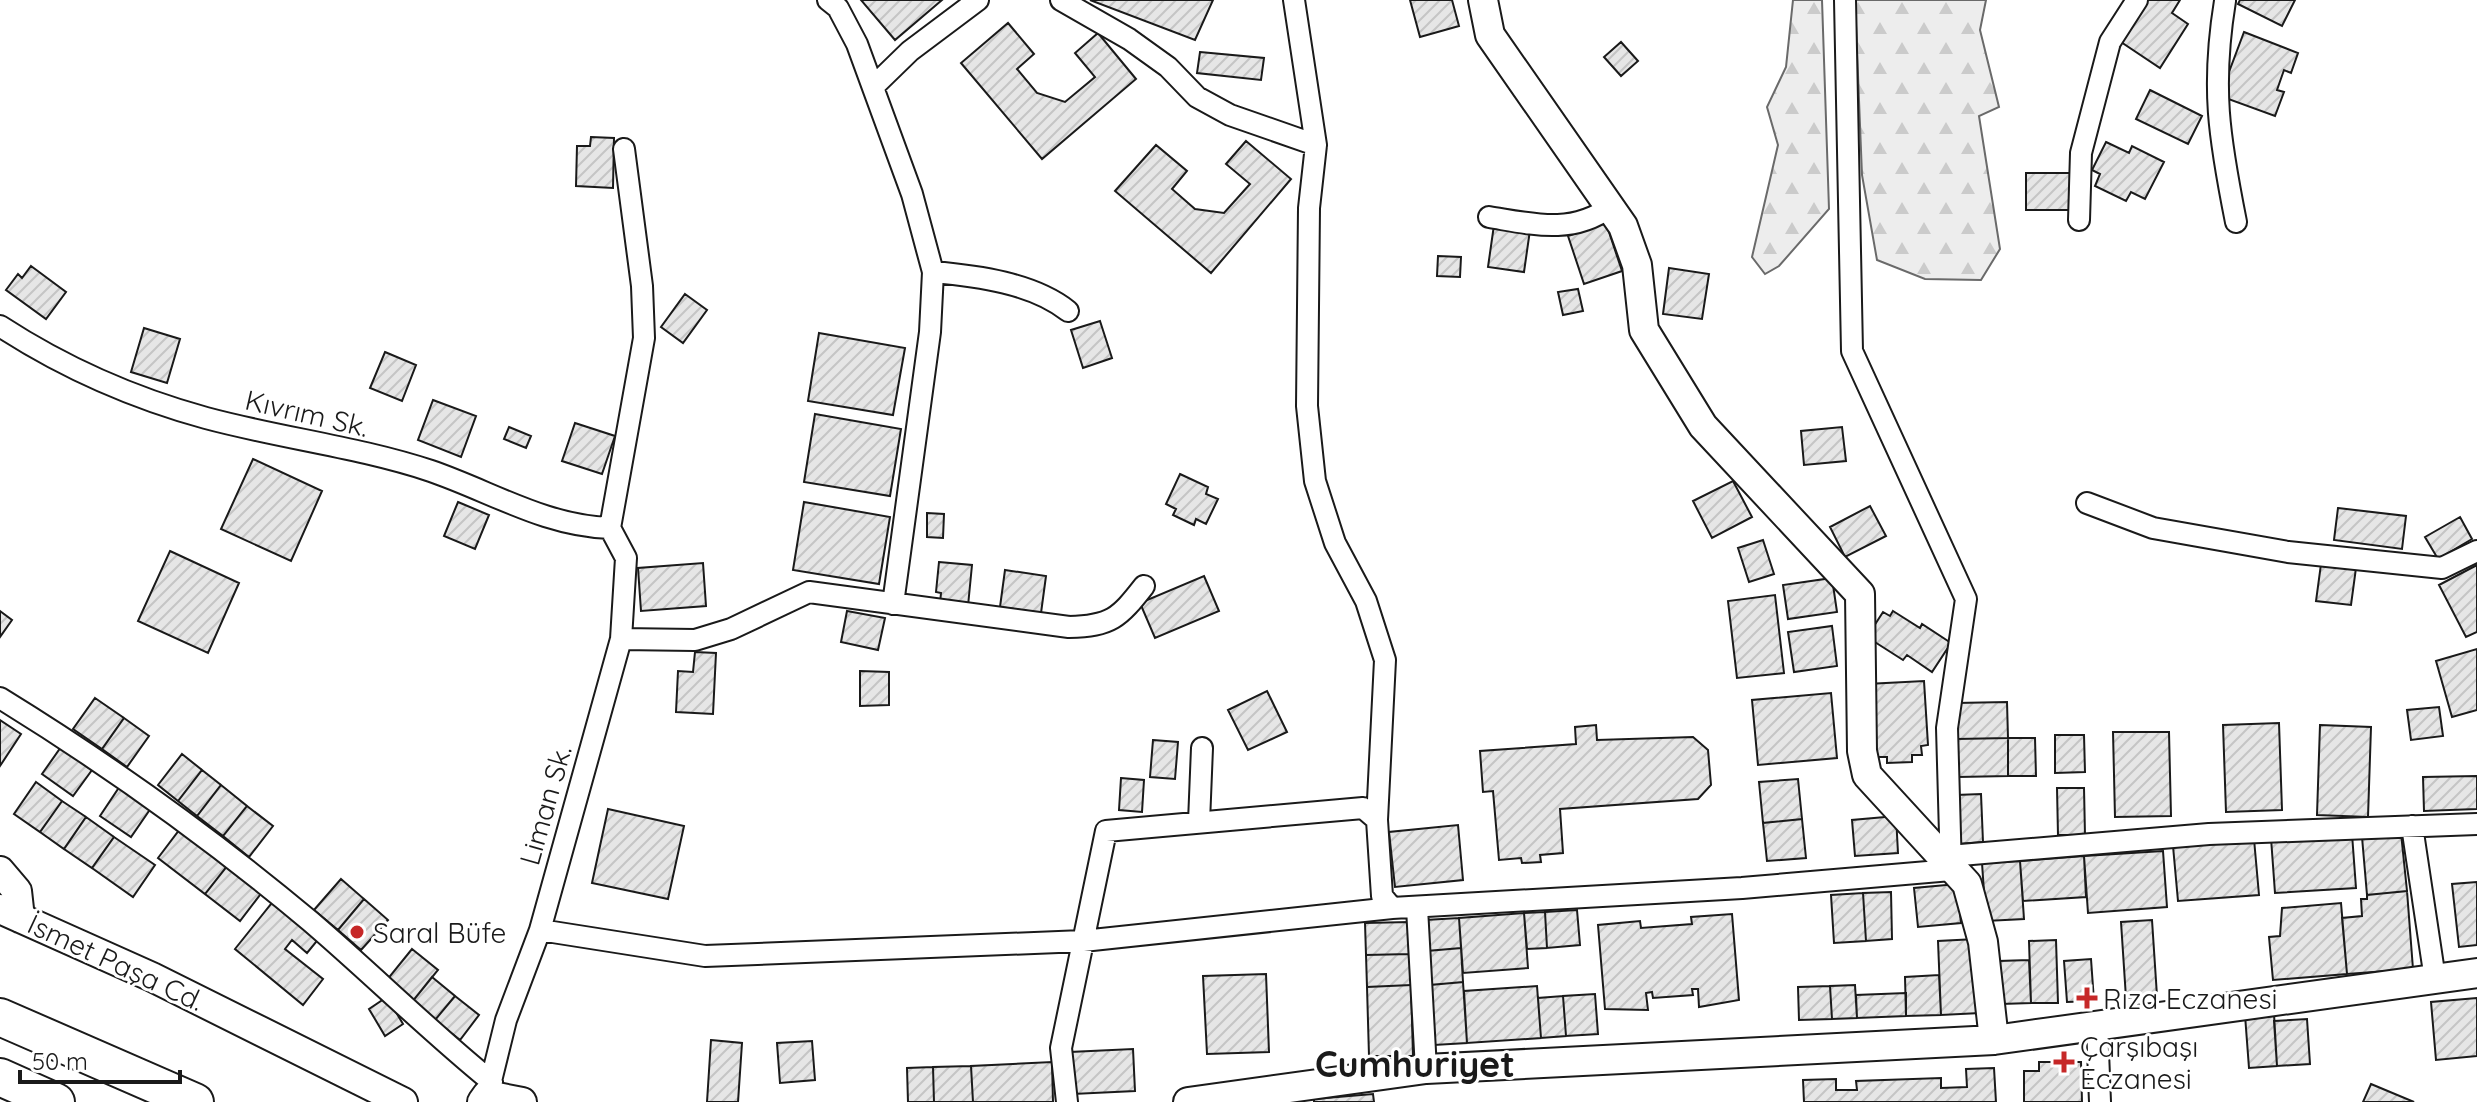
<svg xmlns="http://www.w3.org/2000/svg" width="2477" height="1102" font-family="Quicksand,sans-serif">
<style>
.forest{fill:url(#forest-firs);stroke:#6a6a6a;stroke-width:2}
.building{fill:url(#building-hatch);stroke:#1a1a1a;stroke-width:2}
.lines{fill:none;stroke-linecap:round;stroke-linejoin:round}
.street-casing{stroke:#1a1a1a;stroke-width:24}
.secondary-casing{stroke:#1a1a1a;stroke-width:32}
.highway-casing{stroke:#1a1a1a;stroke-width:40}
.street{stroke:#fff;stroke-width:20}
.secondary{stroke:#fff;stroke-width:28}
.highway{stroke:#fff;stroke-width:36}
.poi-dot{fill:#c62828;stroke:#fff;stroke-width:3}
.labels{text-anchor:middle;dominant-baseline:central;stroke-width:6;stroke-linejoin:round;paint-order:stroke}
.street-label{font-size:28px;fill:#1a1a1a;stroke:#fff}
.poi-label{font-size:28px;fill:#1a1a1a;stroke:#fff;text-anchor:start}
.district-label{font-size:36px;font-weight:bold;fill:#1a1a1a;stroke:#fff}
</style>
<defs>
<pattern id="forest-firs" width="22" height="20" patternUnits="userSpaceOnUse" patternTransform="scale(2)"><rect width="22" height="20" fill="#ededed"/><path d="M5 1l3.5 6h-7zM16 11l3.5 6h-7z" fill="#cbcbcb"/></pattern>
<pattern id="building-hatch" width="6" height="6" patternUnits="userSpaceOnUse" patternTransform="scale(2)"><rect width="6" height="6" fill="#e6e6e6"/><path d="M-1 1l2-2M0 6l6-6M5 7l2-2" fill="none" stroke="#c5c5c5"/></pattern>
</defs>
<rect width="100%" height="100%" fill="#fff"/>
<path class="forest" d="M1793,0H1822L1829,209L1779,266L1765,274L1752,257L1778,145L1767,107L1786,67Z
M1855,0H1986L1980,30L1999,107L1979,116L2000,249L1981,280L1925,279L1877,260L1862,175Z"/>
<path class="building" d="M861,0H942L895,40Z
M1090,0H1213L1195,40Z
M1410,0H1452L1459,26L1420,37Z
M2144,0H2180L2172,13L2188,24L2160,68L2118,40Z
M2240,0H2295L2282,26L2238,4Z
M1008,23L1034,54L1017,69L1037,93L1065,102L1095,77L1075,53L1098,33L1136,79L1042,159L961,63Z
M2244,32L2298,53L2291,73L2284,70L2277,90L2284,92L2275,116L2220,96Z
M1621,42L1638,61L1621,76L1604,57Z
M1200,52L1264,58L1261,80L1197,73Z
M2150,90L2202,116L2188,144L2136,119Z
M591,137L614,138L613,188L576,186L577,146H590Z
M1246,141L1291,179L1211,273L1115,191L1156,145L1187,171L1172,189L1195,209L1224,213L1250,184L1226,164Z
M2106,142L2129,153L2132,146L2164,162L2145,199L2131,192L2126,201L2095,186L2100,174L2092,170Z
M2026,173H2070V210H2026Z
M1606,223L1622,271L1584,284L1568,236Z
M1494,225L1530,230L1524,272L1488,267Z
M1438,256L1461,257L1460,277L1437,276Z
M31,266L66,292L46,319L6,290L18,274L22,278Z
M1669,268L1709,274L1702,319L1663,314Z
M1578,289L1583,311L1563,315L1558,292Z
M685,294L707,310L683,343L661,327Z
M1100,321L1112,358L1083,368L1071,330Z
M144,328L180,339L167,383L131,372Z
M819,333L905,348L893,415L808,401Z
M385,352L416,365L402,401L370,388Z
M433,400L476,416L461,457L418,440Z
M815,414L901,429L890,496L804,482Z
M575,423L615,436L602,474L562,461Z
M509,427L531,436L526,448L504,439Z
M1842,427L1846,461L1804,465L1801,431Z
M253,459L322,491L291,561L221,529Z
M1180,474L1208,487L1206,494L1218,499L1206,524L1196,519L1194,525L1173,515L1176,509L1166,504Z
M1733,481L1752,517L1712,538L1693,501Z
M458,502L489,515L475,549L444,536Z
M804,502L890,517L879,584L793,570Z
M1870,506L1886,536L1845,557L1830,527Z
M2338,508L2406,516L2402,549L2334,540Z
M927,513L944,514L943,538L927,537Z
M2460,517L2472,539L2438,559L2425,537Z
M1763,540L1774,574L1749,582L1738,548Z
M170,551L239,583L208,653L138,621Z
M939,562L972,565L968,606L940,603L941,593L936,592Z
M703,563L706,606L641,611L638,568Z
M2321,564L2356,568L2351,605L2316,601Z
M2477,565V632L2466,637L2439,585Z
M1005,570L1046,576L1041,613L1000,607Z
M1204,576L1219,611L1155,638L1140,603Z
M1832,578L1837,612L1788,619L1783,585Z
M1775,595L1784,673L1737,678L1728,601Z
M0,611L12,620L0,637Z
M847,611L885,618L878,650L841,642Z
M1893,611L1920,628L1922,624L1951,643L1932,672L1907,655L1903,660L1867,637L1883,612L1890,616Z
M1832,626L1837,666L1794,672L1788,632Z
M2477,649V710L2452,717L2436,661Z
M695,652L716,653L713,714L676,712L678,671L693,672Z
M860,671L889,672V705L860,706Z
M1924,681L1928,745L1921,746L1922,755H1912V762L1887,763V757H1877L1876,748H1871L1867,684Z
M1267,691L1287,732L1248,750L1228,710Z
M1831,693L1837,758L1758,765L1752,700Z
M95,698L124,718L102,749L73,729Z
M2007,702L2008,738L1957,739L1956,703Z
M2439,707L2443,736L2411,740L2407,710Z
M124,718L149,736L127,767L102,749Z
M0,720L21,734L0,766Z
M2279,723L2282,810L2226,812L2223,725Z
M1596,725L1597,740L1693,737L1708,750L1711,785L1698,799L1560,809L1563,853L1540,855L1541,862L1522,863L1521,858L1499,860L1493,791L1483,792L1480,751L1576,744L1575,727Z
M2320,725L2371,727L2368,817L2317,815Z
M2113,732H2169L2171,816L2115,817Z
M2055,735H2084L2085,772L2055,773Z
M2008,738V776L1958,777L1957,739Z
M2008,738H2035L2036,776H2008Z
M1153,740L1178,742L1175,779L1150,777Z
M61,747L92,770L73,796L42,774Z
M182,754L202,770L178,801L158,785Z
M202,770L221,785L197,816L178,801Z
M2477,776V809L2424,811L2423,777Z
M1121,778L1144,780L1142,812L1119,810Z
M1798,779L1802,819L1763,823L1759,782Z
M36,782L62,801L40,832L14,814Z
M221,785L247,806L223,836L197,816Z
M120,786L151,808L131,837L100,816Z
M2057,788H2084L2085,835H2058Z
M1981,794L1983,842L1958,844L1956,795Z
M62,801L86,817L64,849L40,832Z
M247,806L273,826L249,857L223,836Z
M608,809L684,826L668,899L592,883Z
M1896,816L1898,853L1855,856L1852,820Z
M86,817L114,837L92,868L64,849Z
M1802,819L1806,858L1767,861L1763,823Z
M1458,825L1463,880L1395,887L1389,832Z
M180,829L228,865L205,894L158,858Z
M2401,833L2407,891L2367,895L2362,837Z
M2352,834L2356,888L2275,893L2271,838Z
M114,837L155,865L133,897L92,868Z
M2254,839L2259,895L2178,901L2173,846Z
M2163,851L2167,907L2088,913L2084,856Z
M2084,856L2086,897L2023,901L2020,861Z
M2020,861L2024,919L1986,921L1982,863Z
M228,865L263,891L240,921L205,894Z
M341,879L364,899L338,930L314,910Z
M2477,882V945L2459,947L2452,884Z
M1957,884L1961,923L1918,927L1914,888Z
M2407,891L2413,969L2347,974L2342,918L2362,916L2361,899H2367V895Z
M1891,892L1892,939L1866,941L1863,893Z
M1863,893L1866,941L1834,943L1831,895Z
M275,899L321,936L307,953L292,940L285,949L323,979L303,1005L235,949Z
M364,899L388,920L361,950L338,930Z
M2341,903L2347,974L2273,980L2269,937L2280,936L2282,908Z
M1577,910L1580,945L1547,948L1545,912Z
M1545,912L1547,948L1527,949L1524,913Z
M1524,913L1528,968L1463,973L1459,918Z
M1732,914L1739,1000L1699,1007L1698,989H1692L1693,995L1653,998L1652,992L1646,993L1648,1010L1605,1009L1598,925L1640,921L1641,928L1692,924L1691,917Z
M1459,918L1461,948L1427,951L1425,920Z
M2152,920L2157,996L2126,998L2121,922Z
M1409,922L1410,954L1366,955L1365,923Z
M1976,939L1980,1013L1941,1015L1938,941Z
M2056,940L2058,1003H2031L2029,941Z
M1461,948L1463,982L1430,985L1427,951Z
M412,949L438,970L412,1002L386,981Z
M1410,954L1411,985L1367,987L1366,955Z
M2091,959L2094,1001L2067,1002L2064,961Z
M2029,960L2031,1003L2001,1004L1999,961Z
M1266,974L1269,1052L1207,1054L1203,976Z
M1939,975L1941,1015L1906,1016L1905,977Z
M432,977L455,996L435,1020L412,1002Z
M1463,982L1467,1043L1434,1045L1430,985Z
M1411,985L1413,1056H1369L1367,987Z
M1855,985L1857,1018L1832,1019L1830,986Z
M1537,986L1541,1038L1467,1043L1464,991Z
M1830,986L1832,1019L1799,1020L1798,987Z
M1906,993V1016L1857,1018L1856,995Z
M1595,994L1598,1034L1566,1036L1563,996Z
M455,996L479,1015L460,1040L435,1020Z
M1563,996L1566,1036L1541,1038L1538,998Z
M387,997L403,1024L385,1036L369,1009Z
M2477,998V1056L2436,1060L2431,1002Z
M2274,1014L2277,1066L2249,1068L2245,1015Z
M2307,1019L2310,1064L2277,1066L2274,1021Z
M711,1040L742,1043L738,1102H707Z
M812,1041L815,1080L780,1083L777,1043Z
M1133,1049L1135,1091L1073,1094L1070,1052Z
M1052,1062L1053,1102H973L971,1066Z
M2039,1062H2081L2082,1102H2024V1071H2039Z
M971,1066L973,1102H934L933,1067Z
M933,1067L934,1102H908L907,1068Z
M1994,1068L1996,1102H1804L1803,1080L1836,1079V1090H1857L1856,1081L1941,1078V1088L1967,1087L1966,1069Z
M2371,1084L2414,1102H2363Z
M1373,1094L1374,1102H1314V1099Z"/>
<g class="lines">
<defs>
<path id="street" d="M828,0L838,8L857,44L912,194L933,272L930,332L893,604
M1061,0L1129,39L1168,67L1197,97L1230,115L1316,145
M1294,0L1316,145L1309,208L1307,406L1315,481L1335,543L1366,601L1385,660L1377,820
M2225,1C2211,87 2219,137 2236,222
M873,87L910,51L978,0
M1489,217C1532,224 1572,235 1610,207
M2079,220L2081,153L2110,42L2137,0
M933,272C977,276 1033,283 1068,311
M0,326C63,367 133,398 206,418C280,438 359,447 431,471C492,492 545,526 610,528
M2087,503L2153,528L2288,552L2442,568L2477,551
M610,528L644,338L642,286L624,149
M621,639L695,640L731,629L809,592L1069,627C1111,626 1119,618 1144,586
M0,698C109,765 212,839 310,921C372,974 429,1031 492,1082
M1199,822L1202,748
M2412,826L2435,979
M1949,856L2209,834L2477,824
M1417,908L1426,1069
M540,930L705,956L1083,941L1392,908L1742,888L1951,870L1947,728L1966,599L1852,351L1845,0
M2097,1026L2100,1102
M488,1093L506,1020L540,930L621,639L626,558L610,528
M1067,1102L1061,1048L1106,831L1363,808L1377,820L1382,896L1392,908"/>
<path id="secondary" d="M1483,0L1490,35L1623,226L1637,265L1644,330L1703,426L1860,594L1862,751L1867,775L1967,884L1983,942L1994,1040
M0,871L17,891L20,918
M0,909L152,977L403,1102
M482,1102L487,1095L522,1102
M1188,1102L1426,1069L1994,1040L2477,973"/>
<path id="highway" d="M0,1017L195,1102
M0,1077L56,1102"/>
</defs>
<use href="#street" class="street-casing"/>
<use href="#secondary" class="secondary-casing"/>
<use href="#highway" class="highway-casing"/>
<use href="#street" class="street"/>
<use href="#secondary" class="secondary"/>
<use href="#highway" class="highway"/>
</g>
<g class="poi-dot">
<circle cx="357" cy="932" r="8"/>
<path d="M2083 986h8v8h8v8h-8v8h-8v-8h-8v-8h8z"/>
<path d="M2060 1050h8v8h8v8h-8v8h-8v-8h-8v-8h8z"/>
</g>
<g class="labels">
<g class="street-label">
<text transform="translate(307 413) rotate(13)">Kıvrım Sk.</text>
<text transform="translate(545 805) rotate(-74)">Liman Sk.</text>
<text transform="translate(116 962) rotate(25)">İsmet Paşa Cd.</text>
</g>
<g class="poi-label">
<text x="373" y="932">Saral Büfe</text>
<text x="2103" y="998">Rıza Eczanesi</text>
<text x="2080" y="1046">Çarşıbaşı<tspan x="2080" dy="32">Eczanesi</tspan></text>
</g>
<g class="district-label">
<text x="1415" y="1063">Cumhuriyet</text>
</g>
</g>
<path d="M20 1070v12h160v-12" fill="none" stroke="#1a1a1a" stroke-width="4"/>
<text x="32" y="1070" font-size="24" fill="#1a1a1a" stroke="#ffffff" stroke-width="6" paint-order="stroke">50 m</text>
</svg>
